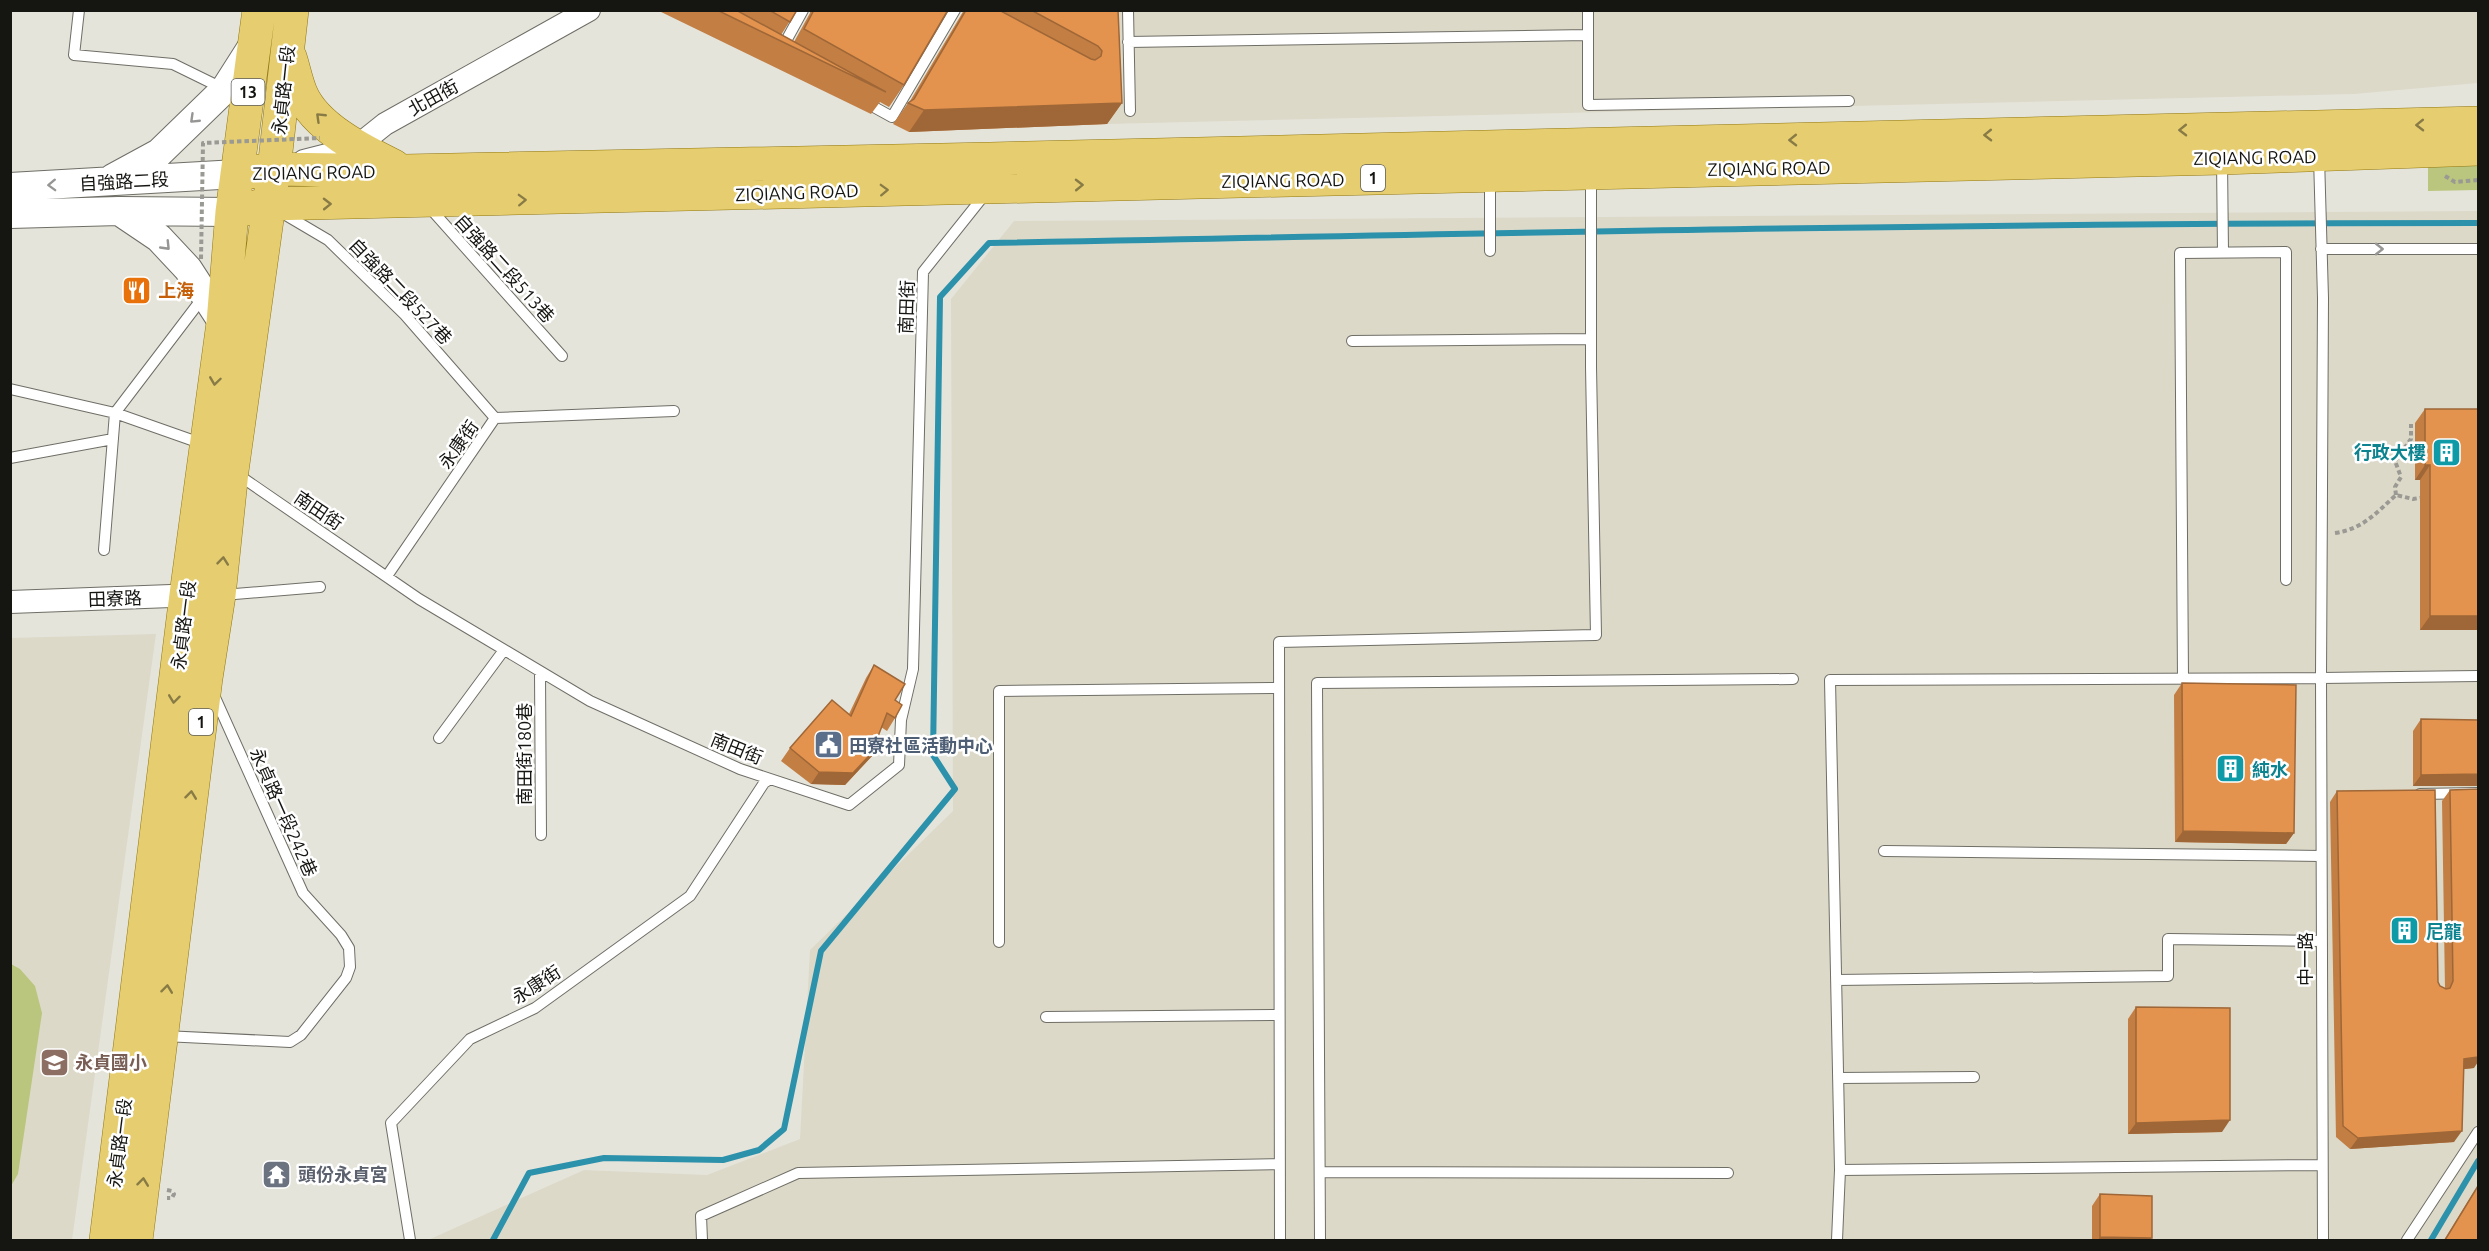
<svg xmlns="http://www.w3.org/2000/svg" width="2489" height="1251" font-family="Ubuntu,'Noto Sans TC',sans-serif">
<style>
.built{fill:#dcd9c9}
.green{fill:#bac67e}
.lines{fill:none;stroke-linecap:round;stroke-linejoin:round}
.stream{stroke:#2c91ab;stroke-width:6}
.service-casing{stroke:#6f6e66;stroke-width:12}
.minor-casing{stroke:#6f6e66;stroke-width:24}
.tertiary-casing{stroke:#6f6e66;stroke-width:30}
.primary-casing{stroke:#927811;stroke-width:34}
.path{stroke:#9a9993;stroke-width:4;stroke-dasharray:4.5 3;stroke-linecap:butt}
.service{stroke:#fff;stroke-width:10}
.minor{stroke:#fff;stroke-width:22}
.tertiary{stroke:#fff;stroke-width:28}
.primary{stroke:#e6ce70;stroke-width:33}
.path-bridge{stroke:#9a9993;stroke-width:4;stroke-dasharray:4.5 3;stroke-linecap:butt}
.wall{fill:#c37e43}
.shaded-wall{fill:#9f6737}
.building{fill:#e3934e;stroke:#9f6737;stroke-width:1.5}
.oneway{stroke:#887b46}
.oneway2{stroke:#969694}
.labels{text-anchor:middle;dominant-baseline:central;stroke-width:5;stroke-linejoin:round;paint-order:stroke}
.shield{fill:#fff;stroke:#5b5b59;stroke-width:1.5}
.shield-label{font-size:16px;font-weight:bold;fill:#151512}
.street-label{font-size:18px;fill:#151512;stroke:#fff}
.food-label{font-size:18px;font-weight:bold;fill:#c56008;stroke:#fff;text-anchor:start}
.culture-label{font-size:18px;font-weight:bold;fill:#0d838f;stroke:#fff;text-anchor:start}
.service-label{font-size:18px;font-weight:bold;fill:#4e5e75;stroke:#fff;text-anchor:start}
.education-label{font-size:18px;font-weight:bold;fill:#785e54;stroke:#fff;text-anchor:start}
.worship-label{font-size:18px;font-weight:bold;fill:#5b616d;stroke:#fff;text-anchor:start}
</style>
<rect width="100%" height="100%" fill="#e5e4db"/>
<path class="built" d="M1107,11H2478V83L2354,94L1107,124Z
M2478,211V1240H428L584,1170L707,1175L800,1139L810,950L953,811L951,299L1014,221Z
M156,634L72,1240H11L10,638Z"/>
<path class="green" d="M2478,163V190L2428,191V167Z
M11,964L20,969L35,986L42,1013L18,1174L11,1186Z"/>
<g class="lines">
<path class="stream" d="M493,1240L529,1173L604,1158L723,1160L759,1150L784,1129L821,951L955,789L933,755L940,297L989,243C1485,233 1982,223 2478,223
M2431,1240L2478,1161"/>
<defs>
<path id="service" d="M79,10L74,55L173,64L222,88
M1128,10L1130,111
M1588,10V105L1849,101
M1128,42L1588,35
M781,50L803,10
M863,101L892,117L955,10
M2319,157L2323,298L2321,678L1830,680L1840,1170L2321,1165
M2222,160L2223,253
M1490,179V251
M429,207L562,356
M284,214L328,240L405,315L495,418
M2321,249H2478
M1352,341L1591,339
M10,389L115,413L203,444
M495,418L674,411
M10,458L113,439
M237,474L419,599L590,701L740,769L849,805L899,765L901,720L913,669L923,272L986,193
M104,550L115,413L204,296
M387,576L495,418
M223,595L320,587
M540,672L541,835
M2183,679L2180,253L2286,252V580
M439,738L504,650
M2420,794L2478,793
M1884,851L2321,856
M999,942V691L1279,688
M1836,980L2168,976V939L2321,941
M1046,1017L1279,1015
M164,1036L290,1042L301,1035L346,978L350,967L349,948L341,935L303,893L213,693
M1838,1078L1974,1077
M1320,1172L1728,1173
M410,1240L391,1123L470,1039L535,1008L690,896L764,783L770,779
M702,1240L701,1216L798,1173L1279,1164
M1280,1240L1279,642L1596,635L1591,367V177
M1320,1240L1317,683L1793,679
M1837,1240L1840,1170
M2323,1240L2321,678L2478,676
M2407,1240L2478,1132"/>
<path id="minor" d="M304,161L355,148L385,124L589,10
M10,602L198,595"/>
<path id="tertiary" d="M113,178L159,153L225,89L253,45
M10,187L237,174
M119,211L159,238L188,269L223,323
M10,214L119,211L232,212"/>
<path id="primary" d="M290,57C294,69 296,81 301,93C315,127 363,151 394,166
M237,174L274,169L404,171L990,159L2478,123
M232,212L268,204L2222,158L2478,149
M106,1240L186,595L223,323L232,212L259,10
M136,1240L206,678L219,595L232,471L274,169L292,10"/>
</defs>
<use href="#service" class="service-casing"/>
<use href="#minor" class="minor-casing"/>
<use href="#tertiary" class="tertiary-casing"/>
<use href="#primary" class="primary-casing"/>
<path class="path" d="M2445,176L2455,182L2478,180
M2396,495L2395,487L2401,477L2395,461L2411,439V424
M2335,533C2363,529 2376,513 2396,495L2413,499L2425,497
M167,1190L172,1191L174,1194L172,1198H167"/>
<use href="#service" class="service"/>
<use href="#minor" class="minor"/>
<use href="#tertiary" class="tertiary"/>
<use href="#primary" class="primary"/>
<path class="path-bridge" d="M201,259L203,143L320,138"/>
</g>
<path class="wall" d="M657,10H797L781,35L794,42L810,13V10H948L904,85L889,107L880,102L871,114Z
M964,10H1118L1122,103L1107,124L909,132L893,124L908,103L910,101Z
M2425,409L2478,630H2420V480H2415V423Z
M874,665L895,700V718L887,731L881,727L877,739L873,755L845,785L811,784L781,761L790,748L849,714L866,678Z
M2182,683L2294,833L2286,844L2175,842L2174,695Z
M2421,719L2478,786H2413V731Z
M2450,790L2474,1068L2464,1069L2454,1142L2350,1149L2336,1137L2330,802L2337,791L2440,986L2445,989L2442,801Z
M2136,1007L2222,1132L2128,1134V1019Z
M2478,1185V1240H2444Z
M2100,1194L2150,1240H2092V1206Z"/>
<path class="shaded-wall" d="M1122,103L1107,124L909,132L924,110Z
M2425,465H2430L2420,480H2415Z
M2430,616H2478V630H2420Z
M881,743L873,755L845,785L811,784L819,772Z
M2478,774V786H2413L2421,775Z
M2183,831L2294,833L2286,844L2175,842Z
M2478,1057V1062L2474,1068L2456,1070L2464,1059Z
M2230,1120L2222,1132L2128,1134L2136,1123Z
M2462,1131L2454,1142L2350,1149L2358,1138Z
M2100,1237L2152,1238L2150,1240H2098Z"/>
<path class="building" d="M717,10H736L886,92Z
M769,10H797L790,22Z
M814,10H948L904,85L804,29Z
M966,10H999L1091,59L1095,60L1101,56L1102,51L1098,46L1031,10H1118L1122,103L924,110L908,103L914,99Z
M2425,409H2478V616H2430V465H2425Z
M874,665L905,684L895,700L902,705L895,718L887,713L877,739L881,743L853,773L819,772L790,748L832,700L851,716Z
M2182,683L2296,685L2294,833L2183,831Z
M2421,719L2478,720V774L2421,775Z
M2478,789V1057L2464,1059L2462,1131L2358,1138L2343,1126L2337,791L2435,790L2438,982L2440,986L2446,989L2450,988L2453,981L2450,790Z
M2136,1007L2230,1008V1120L2136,1123Z
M2478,1186V1240H2445Z
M2100,1194L2152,1196V1238L2100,1237Z"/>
<defs><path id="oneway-chevron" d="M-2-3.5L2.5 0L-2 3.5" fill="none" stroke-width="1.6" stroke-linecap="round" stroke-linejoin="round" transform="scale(1.5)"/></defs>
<g class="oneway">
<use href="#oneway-chevron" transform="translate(320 117) rotate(-136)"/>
<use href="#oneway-chevron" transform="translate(2420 125) rotate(179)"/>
<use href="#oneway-chevron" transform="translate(2183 130) rotate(179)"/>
<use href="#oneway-chevron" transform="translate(1988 135) rotate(179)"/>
<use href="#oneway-chevron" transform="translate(1793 140) rotate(179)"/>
<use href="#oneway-chevron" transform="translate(1079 185) rotate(-1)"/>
<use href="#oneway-chevron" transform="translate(884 190) rotate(-2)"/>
<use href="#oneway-chevron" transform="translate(522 200) rotate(-2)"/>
<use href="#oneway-chevron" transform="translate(327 204) rotate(-1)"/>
<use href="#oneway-chevron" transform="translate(215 381) rotate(98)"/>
<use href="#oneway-chevron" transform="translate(223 561) rotate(-84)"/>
<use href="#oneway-chevron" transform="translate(174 699) rotate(97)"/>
<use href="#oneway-chevron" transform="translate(191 795) rotate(-83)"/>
<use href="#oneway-chevron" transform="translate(167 989) rotate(-83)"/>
<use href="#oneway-chevron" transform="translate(143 1182) rotate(-83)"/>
</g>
<g class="oneway2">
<use href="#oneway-chevron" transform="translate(194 119) rotate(136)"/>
<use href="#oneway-chevron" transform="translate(52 185) rotate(178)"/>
<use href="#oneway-chevron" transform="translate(166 246) rotate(46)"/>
<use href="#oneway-chevron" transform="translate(2379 249)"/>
</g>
<defs>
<symbol id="restaurant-square" viewBox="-11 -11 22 22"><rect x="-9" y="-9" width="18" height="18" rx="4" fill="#e8710a" stroke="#fff"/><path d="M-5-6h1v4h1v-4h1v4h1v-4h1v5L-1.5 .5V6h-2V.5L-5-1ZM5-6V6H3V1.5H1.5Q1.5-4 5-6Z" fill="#fff"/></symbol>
<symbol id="building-square" viewBox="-11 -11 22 22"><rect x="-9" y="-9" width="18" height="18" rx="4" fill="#0f9aa8" stroke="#fff"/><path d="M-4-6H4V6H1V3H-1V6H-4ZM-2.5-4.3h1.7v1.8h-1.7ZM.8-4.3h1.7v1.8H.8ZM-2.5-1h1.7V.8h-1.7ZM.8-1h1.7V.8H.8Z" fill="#fff"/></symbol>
<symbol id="civic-square" viewBox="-11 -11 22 22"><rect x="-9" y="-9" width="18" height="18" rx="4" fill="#5c6f8a" stroke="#fff"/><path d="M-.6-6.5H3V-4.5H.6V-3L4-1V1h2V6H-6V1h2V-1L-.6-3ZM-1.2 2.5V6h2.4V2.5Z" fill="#fff"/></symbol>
<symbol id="school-square" viewBox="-11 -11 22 22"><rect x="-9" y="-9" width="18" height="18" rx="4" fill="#8d6e63" stroke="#fff"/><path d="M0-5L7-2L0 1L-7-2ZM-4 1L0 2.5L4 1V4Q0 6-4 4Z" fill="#fff"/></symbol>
<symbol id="temple-square" viewBox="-11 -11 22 22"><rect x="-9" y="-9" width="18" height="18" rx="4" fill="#6b7280" stroke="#fff"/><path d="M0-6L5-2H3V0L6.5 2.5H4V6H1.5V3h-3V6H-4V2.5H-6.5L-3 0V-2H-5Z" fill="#fff"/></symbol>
</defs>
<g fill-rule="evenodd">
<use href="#restaurant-square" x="120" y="274" width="33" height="33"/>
<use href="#building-square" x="2430" y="436" width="33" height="33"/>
<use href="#civic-square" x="812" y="728" width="33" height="33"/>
<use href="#building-square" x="2214" y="752" width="33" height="33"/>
<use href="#building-square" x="2388" y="914" width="33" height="33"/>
<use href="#school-square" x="38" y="1046" width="33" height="33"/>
<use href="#temple-square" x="260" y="1158" width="33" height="33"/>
</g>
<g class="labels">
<g class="shield">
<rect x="231.5" y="79" width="33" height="26" rx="4.5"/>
<rect x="1361" y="165" width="24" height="26" rx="4.5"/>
<rect x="189" y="709" width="24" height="26" rx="4.5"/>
</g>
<g class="shield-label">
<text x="248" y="92">13</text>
<text x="1373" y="178">1</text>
<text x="201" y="722">1</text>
</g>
<g class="street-label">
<text transform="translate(283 90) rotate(-84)">永貞路一段</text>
<text transform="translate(433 97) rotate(-29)">北田街</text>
<text transform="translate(2255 157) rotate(-1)">ZIQIANG ROAD</text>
<text transform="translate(1769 168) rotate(-1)">ZIQIANG ROAD</text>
<text transform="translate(314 172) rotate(-1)">ZIQIANG ROAD</text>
<text transform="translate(1283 180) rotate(-1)">ZIQIANG ROAD</text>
<text transform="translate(124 181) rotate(-3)">自強路二段</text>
<text transform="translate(797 192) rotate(-2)">ZIQIANG ROAD</text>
<text transform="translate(505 268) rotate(48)">自強路二段513巷</text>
<text transform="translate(401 291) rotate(46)">自強路二段527巷</text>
<text transform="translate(906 307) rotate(-88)">南田街</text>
<text transform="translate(458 444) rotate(-55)">永康街</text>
<text transform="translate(319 510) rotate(34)">南田街</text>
<text transform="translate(115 598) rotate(-2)">田寮路</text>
<text transform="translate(183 625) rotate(-83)">永貞路一段</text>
<text transform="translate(737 748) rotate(22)">南田街</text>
<text transform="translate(524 754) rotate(-90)">南田街180巷</text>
<text transform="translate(284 812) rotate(66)">永貞路一段242巷</text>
<text transform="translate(2305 959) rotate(-90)">中一路</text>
<text transform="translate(536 984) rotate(-33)">永康街</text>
<text transform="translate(119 1143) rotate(-83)">永貞路一段</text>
</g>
<g class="food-label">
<text x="158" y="290">上海</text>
</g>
<g class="culture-label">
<text x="2426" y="452" text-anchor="end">行政大樓</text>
<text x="2252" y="769">純水</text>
<text x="2426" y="931">尼龍</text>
</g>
<g class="service-label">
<text x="849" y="745">田寮社區活動中心</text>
</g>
<g class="education-label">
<text x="75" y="1062">永貞國小</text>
</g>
<g class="worship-label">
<text x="298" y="1174">頭份永貞宮</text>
</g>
</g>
<rect width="2489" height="1251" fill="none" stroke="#151512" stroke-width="24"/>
</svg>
